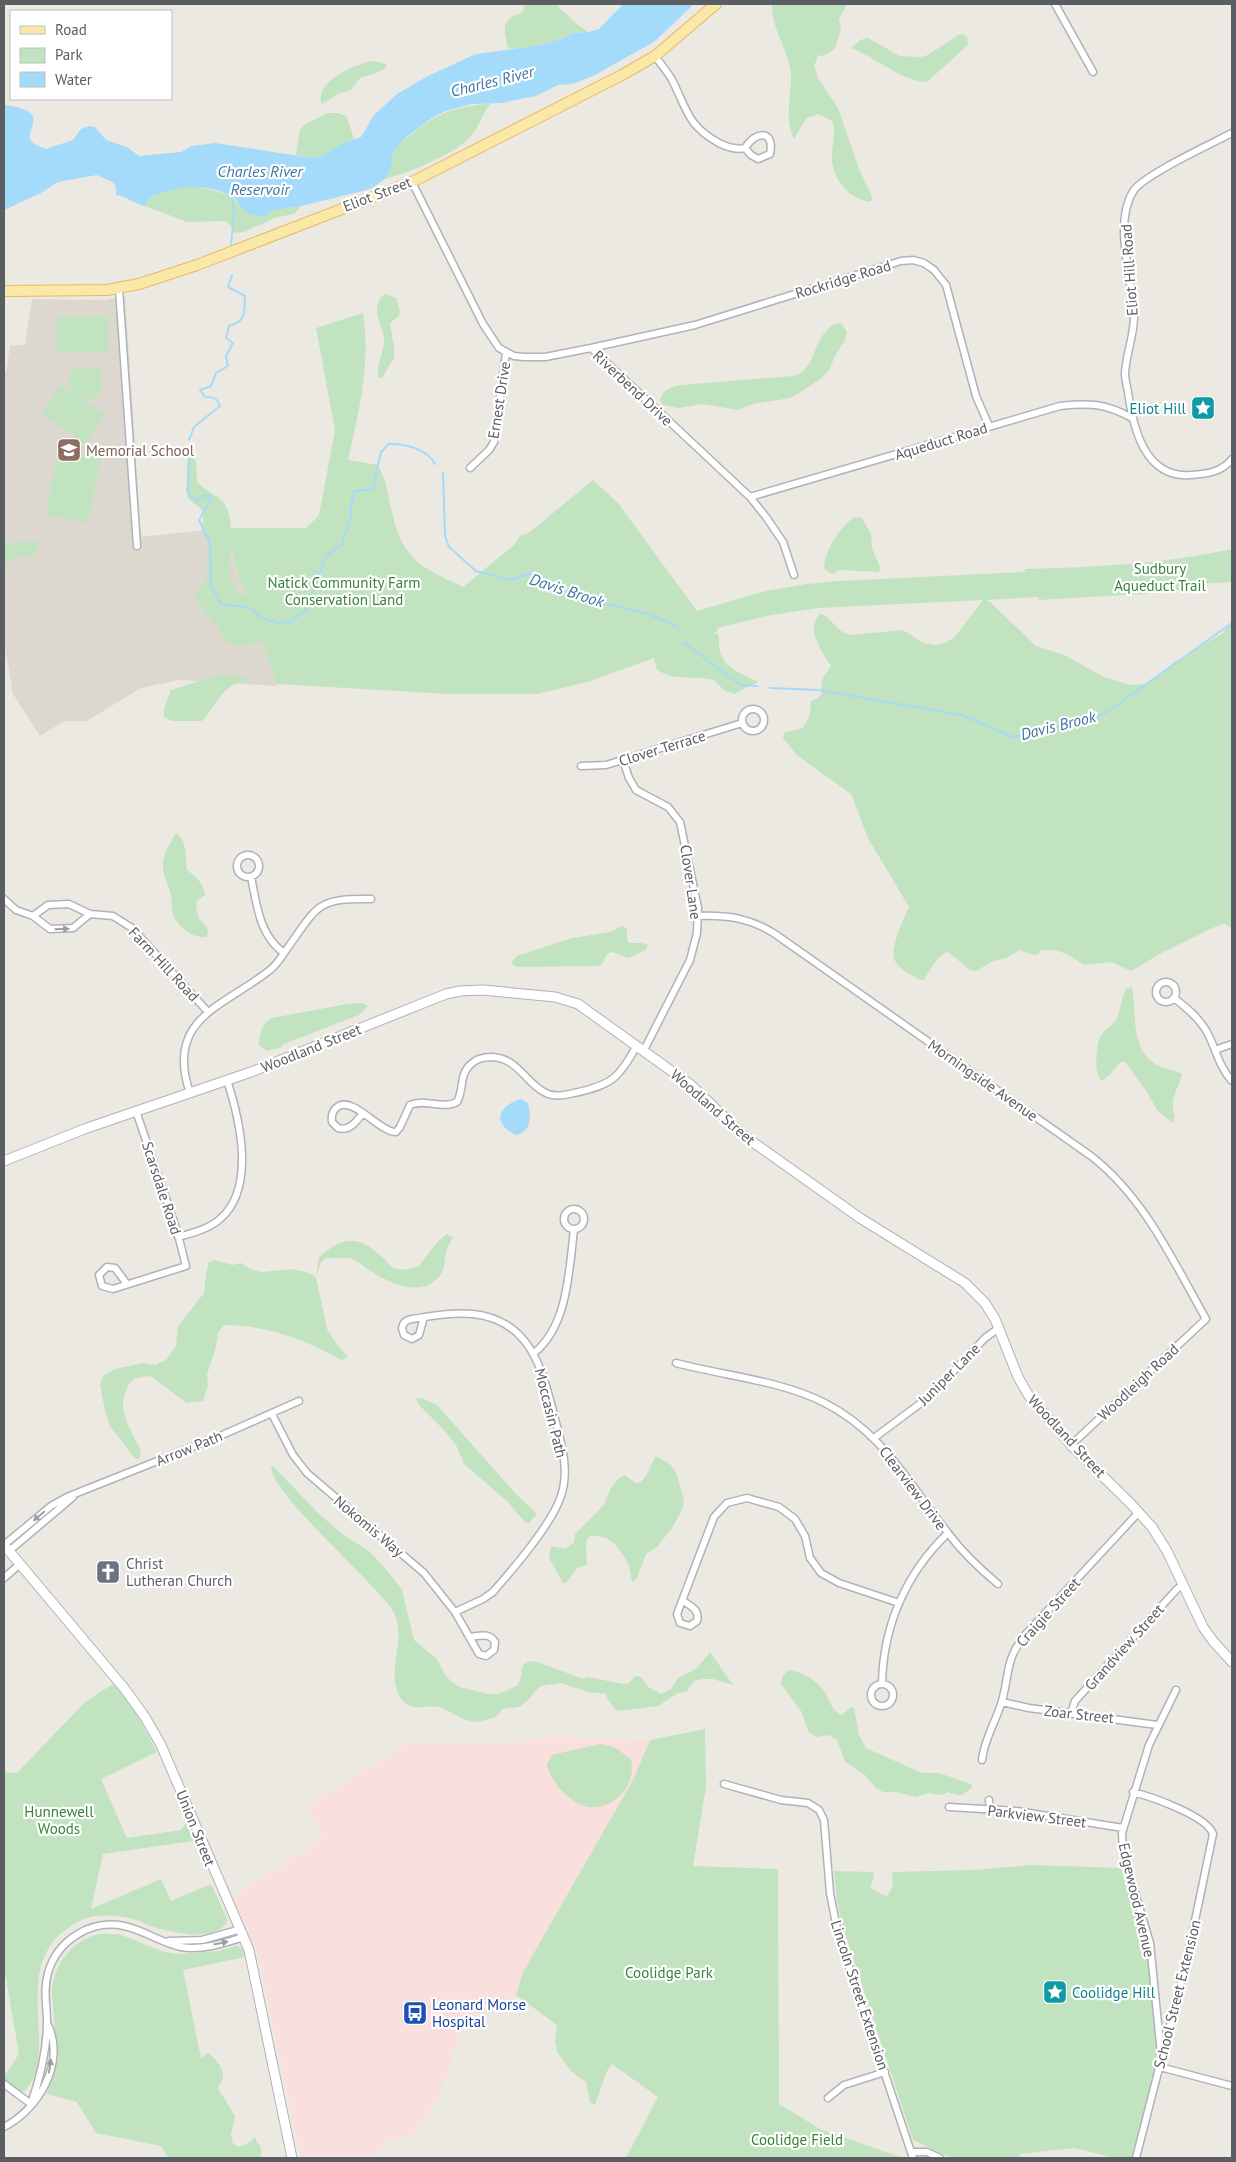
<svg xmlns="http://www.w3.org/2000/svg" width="1236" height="2162" font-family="'PT Sans',sans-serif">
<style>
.education{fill:#dcd8d0}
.medical{fill:#f9dfde}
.green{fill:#c2e3bf;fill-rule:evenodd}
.water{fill:#a4dafa}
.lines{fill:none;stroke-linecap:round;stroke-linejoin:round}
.stream{stroke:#a4dafa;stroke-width:2}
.street-casing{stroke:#afb3b7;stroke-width:9}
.secondary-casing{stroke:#afb2b7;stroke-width:11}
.primary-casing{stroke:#e9b95e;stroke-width:12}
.street{stroke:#fff;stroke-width:6}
.secondary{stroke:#fff;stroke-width:9}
.primary{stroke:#fae8a9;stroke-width:10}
.oneway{fill:#9c9ea1}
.labels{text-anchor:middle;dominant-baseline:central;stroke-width:4.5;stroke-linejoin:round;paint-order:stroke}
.street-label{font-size:15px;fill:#5a5e62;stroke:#fff}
.culture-label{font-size:15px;fill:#0d838f;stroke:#fff;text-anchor:end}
.education-label{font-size:15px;fill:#785e54;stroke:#fff;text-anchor:start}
.park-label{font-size:15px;fill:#3a8239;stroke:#fff}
.worship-label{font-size:15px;fill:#5b616d;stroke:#fff;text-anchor:start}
.transit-label{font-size:15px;fill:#164399;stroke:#fff;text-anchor:start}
.water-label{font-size:16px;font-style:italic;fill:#4176a2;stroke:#fff}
</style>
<rect width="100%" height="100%" fill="#ece9e2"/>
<path class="education" d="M125,296L141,537L222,528L278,686L179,680L141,688L87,721H64L40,736L13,694L4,642V372H6L10,346L25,345L32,299L106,300Z"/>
<path class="medical" d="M545,1737L650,1740L633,1780L523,1972L516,1995L465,2020L439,2095L413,2134L388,2140L372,2156L366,2158H301L258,1953L232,1897L323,1839L306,1806L410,1743L508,1744Z"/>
<path class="green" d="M525,4H555L578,25L588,32L573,33L561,39L536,46L517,49L508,48C506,38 500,24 512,17C516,15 519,15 523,11Z
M772,4H847L839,19L841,30L835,48L826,55L818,56L814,66L818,78L838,108L859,169L873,199L870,202C850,199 834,181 832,161C831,147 837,134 832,121L818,114L806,119L794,139C784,117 791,99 791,78C791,52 771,30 772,4Z
M963,34L967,37L968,45L927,82C898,80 878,58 851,48L860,40L868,38L900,56L921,57L928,55L958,35Z
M370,61L379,62L387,65L386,68L379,72L360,78L351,90L338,94L322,104C313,82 353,66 370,61Z
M491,103C482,113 480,126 471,136C455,154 408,173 385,179C391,170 388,159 394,150C398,144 405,139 411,135C444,109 450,109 491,103Z
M328,113H339L347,117L354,139L322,156L312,158L296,155L300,129L309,122Z
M192,185L226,194L239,203L272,210L301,206L295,213L289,215L277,217L244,232L235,233L227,221L187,222L145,206C149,192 179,186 192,185Z
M386,294L396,298L400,311L399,316L390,323L394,348V358L382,378H379C375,366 383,355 384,343C385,324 370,317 381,297Z
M363,313C371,364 359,411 348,460L378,465C388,483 388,497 393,517C405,563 424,568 463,587L515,544L520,536L530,532L593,480L618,503L697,611L765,591L807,584L838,581L1025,572V569C1095,567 1164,564 1232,549V582L1198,584V587L1158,593L1039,600L1038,597L985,600L990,602L1036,646L1064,655L1104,677L1130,685L1143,684L1150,681L1175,662L1223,633L1232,620V928L1224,924L1217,926L1165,951L1131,971L1111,962L1085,965C1067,955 1064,949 1041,950L1039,954L1034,955L1020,950L1006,958L991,962L976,971L970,970L948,952C937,955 930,970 924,980H921C912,976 898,969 894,959C890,949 904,917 909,907L868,838L851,794L797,755L783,738L785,732L803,728L810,715L811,701C827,694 819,694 822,681C823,676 829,670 831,666C822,652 805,630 820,614L826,616L841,631L850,635L903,630L923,643L936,645L945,643L954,638L983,600L819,608L771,615L717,628L718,631L714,633L718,634C720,641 718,647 721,654C728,671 744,674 758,682L734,694L725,691L714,680C693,675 678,682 657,670L654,658L591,681L537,694H448L277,684L262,642C253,643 240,647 231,644C224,642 222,634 219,628C211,617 196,609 195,593L206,581L208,554L207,541L203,529V513L202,510L189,499L186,492L188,460L191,450L196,462L197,482C217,501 228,494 231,528H306L319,515L335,430L316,328ZM229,549H230L246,596L239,594L231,581Z
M108,316V352H56V317Z
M835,324H842L847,332L845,340L836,354L829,370L822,378L791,398L753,404L738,410L702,404L679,408L663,405L660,400C663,389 671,387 681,385L793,376C796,375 802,373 804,370C817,357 816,334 835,324Z
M96,364L103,371L101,373V394L94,399H82L105,414L85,444L42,414L61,385L74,394C69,387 67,377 73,369L92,368Z
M58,451L101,459L88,523L45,515Z
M854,517L862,518L871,534L872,548L880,567L879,572L839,570L832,574L824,569C825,549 839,529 854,517Z
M4,541L6,543L38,541V546L34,556L16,557L4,564Z
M221,674L248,677L245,681C221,685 217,706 202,721H172L164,717V709L171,690Z
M176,833C188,840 185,859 187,870C196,877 204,883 205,895L197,901C195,911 198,920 207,927L208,933L206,937C191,938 175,926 172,910C171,905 172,900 171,895C168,883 162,874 163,861C165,851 171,842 176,833Z
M622,926L627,929V941L629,943H642L648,945L646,950L628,958L612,952L608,953L601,965L596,966L518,967L513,965L512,961L517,956L572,938L611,932Z
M1132,987C1137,1012 1129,1051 1159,1066C1166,1069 1175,1070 1182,1074C1179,1088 1168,1100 1175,1116L1173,1123L1157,1110L1147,1092L1125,1062H1121L1110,1074L1102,1081C1093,1075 1096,1044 1101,1036C1104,1029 1114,1025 1117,1018C1121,1008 1121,997 1127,988Z
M363,1003L368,1006L359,1015L284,1044L280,1048L267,1051L259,1045C259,1034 262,1023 272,1018L347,1004Z
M447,1234L453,1238C442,1253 447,1264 441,1274C423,1300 389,1283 369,1270C364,1267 358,1261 353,1259C345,1257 334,1259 326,1258L321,1262L316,1277L327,1329L337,1345L348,1357L342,1360C306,1340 266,1325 224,1325L218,1333L215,1351L207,1374L208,1386L203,1401L187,1403L150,1376C145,1377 138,1377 134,1379C130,1381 128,1386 127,1389C116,1410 131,1429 140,1449L141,1454L138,1460L133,1456L110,1426L105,1411L100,1384L104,1375L116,1369L142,1363L156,1365L167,1359L176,1346L178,1326L204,1293L206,1274L209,1262L215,1260L232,1265L241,1263L252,1270L263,1272L290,1269L307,1272L316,1277L319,1257C343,1237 357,1234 381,1256C385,1259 388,1264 392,1267C401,1272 410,1269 419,1266L438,1241Z
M422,1398L437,1405L517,1495L535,1512L536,1515L529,1523L525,1522L507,1501L464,1464L456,1445L444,1430L418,1404L416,1399Z
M656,1456L671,1465L676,1472L684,1500L683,1508L672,1528L657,1547L646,1554L637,1578L633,1582C630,1577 631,1572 629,1566C622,1550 610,1533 590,1536L586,1541L587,1565L577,1568L566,1583H563L549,1558L551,1546L566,1549C574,1541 574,1547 575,1534L604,1505L611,1488L620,1477L625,1475C628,1477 631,1480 634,1482C645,1488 651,1462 656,1456Z
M271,1467H274L319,1514L341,1533L369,1551L386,1569L402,1590L414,1640L437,1659L445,1675L452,1682L460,1687L488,1694H498L517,1686L520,1680L523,1665L528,1662L535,1661L583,1679L588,1677L623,1684L629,1683L635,1676L641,1677L648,1687L661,1694L671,1689L678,1678L697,1668L710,1652L733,1685L713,1679H702L694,1681L687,1691L676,1694L658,1706L618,1711C613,1707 607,1700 606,1694L588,1692L561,1683L540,1686C533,1693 528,1703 518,1707C514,1708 508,1707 503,1709C501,1710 500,1713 498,1715C490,1720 479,1723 469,1721C458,1718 449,1710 438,1707C428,1705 413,1711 405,1703C380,1678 410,1639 393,1611C373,1580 272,1495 271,1467Z
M791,1670C804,1673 816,1680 824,1691C829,1699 832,1712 842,1715L851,1707L854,1708L859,1735L866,1748L922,1773H939L971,1784L972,1787C964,1796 960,1797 948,1792L942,1795L928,1793L916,1797L896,1792H883L876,1788L865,1775L845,1762L837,1740L828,1735L817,1737L809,1732L801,1711L781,1684C781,1676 785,1672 791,1670Z
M113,1684L135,1711L157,1752L101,1779L127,1838L181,1830L186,1823L193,1841L103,1854L91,1909L161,1879L171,1901L211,1884L228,1921C216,1941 179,1934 161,1929C150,1927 140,1920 129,1918C114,1915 97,1914 84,1919C0,1956 64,2049 25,2091H20L4,2080V2076L19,2054L4,1967V1772L17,1773L85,1702Z
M705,1729L706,1787L693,1866L778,1869L779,2104L820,2129L903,2158H626L658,2097L612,2064L607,2071L595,2105L590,2102L586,2082L572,2072L557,2052L555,2042L557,2025L516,1995L523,1972L633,1780L650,1740Z
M600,1744L614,1747L631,1759C637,1784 615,1810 589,1807C572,1805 549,1781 547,1764L552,1755Z
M1031,1865L1122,1868L1132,1892L1147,1950L1157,2059L1132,2158H1115L1074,2148L1020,2154L1018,2158H952L913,2140L842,1924L837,1901L834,1871L873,1872L874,1877L870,1888L887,1897L893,1885L892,1872L974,1870Z
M119,1934L164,1952L178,1954L219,1951L236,1946L242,1948L245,1957L183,1970L201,2058L208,2053C215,2057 224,2069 223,2077C223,2081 219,2083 218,2088L235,2116L231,2135L233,2144L239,2147L252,2141L254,2137L261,2147V2158H168L161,2146L96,2133L77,2102L47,2094C52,2074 55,2056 55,2036C55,2022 53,2008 52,1994C52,1967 70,1943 95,1935C103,1933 111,1934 119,1934Z"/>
<path class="water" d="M623,4H694L654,42L593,76L572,84L558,85L536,96L501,103L471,104L446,111L435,116L404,139L395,149L392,155L391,168L385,179L372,188L363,191L301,206L272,210L266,216C259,216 248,215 243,210C240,206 238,201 234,198C215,185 186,184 166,192C156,195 149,195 145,206C134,204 127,196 116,195V187L114,183L97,175L58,182L41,193L4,210V105C56,111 21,131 32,142C35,145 42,147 46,149L73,140L81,129L89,126L95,127L106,140L127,147L139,156L181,152L192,146L215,143L312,158L322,156L346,142L361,137L374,115L397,94L428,76L476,54L536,46L561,39L573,33L588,32L599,29Z
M521,1099L528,1103C531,1117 532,1131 516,1135C491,1123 498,1106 521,1099Z"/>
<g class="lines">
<path class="stream" d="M231,245L234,215L232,195
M189,440L194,427L220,406C217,398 214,397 205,397L200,390L211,386L216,373L228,366L226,356L233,343L226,338L229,326C247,321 244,312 245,296L228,287L232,275
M189,453C189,466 186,486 190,497L199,500L204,496H210V501L199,520L210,543L211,585L221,604L251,608L260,617L278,623L291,622L307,608L326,556L341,545L351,517V506L354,491L373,489L381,452L389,444C405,443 428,450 435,464
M443,473L445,536L449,547L476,571L510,580L529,574L576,596L648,614L676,626
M683,642L740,685L758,686
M770,688L818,690L962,715L1013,737L1070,725L1104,714L1232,623"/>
<defs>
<path id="street" d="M1055,4L1093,72
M655,56C660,63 666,70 671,78C687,108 686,125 719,143C726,147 737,150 745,148C756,130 775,130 770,154L758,159L751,155L745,148
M1232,133C1211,144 1146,174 1134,190C1112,223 1133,281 1134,317C1134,336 1126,354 1125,373C1125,380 1127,386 1128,392C1133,428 1145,479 1191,475C1207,474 1222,472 1232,459
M412,182L483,324L499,348L514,356L524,357H545L591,348L750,497L766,517L783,542L794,575
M119,289L137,546
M591,348L695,325L901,261L913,260L924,263L934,270L946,285L976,396L989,426
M470,468L489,450L494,442L506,353
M750,497L1060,406C1090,403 1105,403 1132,418
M742 720a11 11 0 1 1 22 0a11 11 0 1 1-22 0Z
M623,760L629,778L636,790L668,807L680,822L698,908L697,933L690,960L644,1050
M581,766L606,765L742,723
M237 866a11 11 0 1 1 22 0a11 11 0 1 1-22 0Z
M251,877C257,905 259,935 284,953
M4,899L16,910L33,916L50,929L73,928L90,914
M33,916L48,905L69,904L90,914L113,916L132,928L208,1012
M698,916C728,915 750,918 775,934L1091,1156C1145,1198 1173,1261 1206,1319L1071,1445
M1156 992a10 10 0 1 1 20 0a10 10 0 1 1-20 0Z
M1174,998C1187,1008 1199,1018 1207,1032C1216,1049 1219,1067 1232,1081
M1215,1050L1232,1044
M190,1093C164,1018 225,1006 270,970C278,964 283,954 289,946C318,905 318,898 371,899
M363,1113C357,1121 349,1132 338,1128L332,1122C331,1116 332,1112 336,1108C351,1093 380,1133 396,1132L400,1127L410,1105C425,1098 442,1110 457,1102C464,1090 459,1074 471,1064C476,1059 485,1057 492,1057C519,1058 526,1085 548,1094C556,1097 566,1095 574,1093C611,1085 619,1079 637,1045
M564 1219a10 10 0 1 1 20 0a10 10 0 1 1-20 0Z
M178,1237C192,1233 209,1229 220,1219C256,1188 240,1120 227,1080
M127,1284L115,1268L107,1267L99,1275L102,1286L113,1289L186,1266L177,1231L136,1111
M424,1317L419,1335L412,1339L404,1335L402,1328C403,1322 406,1320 412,1319C432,1316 453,1312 473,1314C530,1320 542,1368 554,1415C561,1442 570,1469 561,1496C552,1524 513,1569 493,1592L483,1599L455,1612
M534,1353C568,1326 569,1270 574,1230
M676,1363C725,1376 778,1380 823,1402C883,1432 908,1483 948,1533C962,1552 980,1569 998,1584
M272,1414L293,1455L307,1473L424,1573L455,1612L479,1654L486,1656L494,1650L495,1642C489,1632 479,1636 470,1637
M874,1438L929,1397L985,1338L999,1328
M4,1545L51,1506L67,1497L220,1436L299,1401
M9,1551L73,1497
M4,1578L20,1564
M683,1601C691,1606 700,1610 697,1621L690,1626L680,1623L677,1614L714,1517L727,1503L747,1498L779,1507L795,1519L805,1536L810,1558L821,1573L839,1583L899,1603
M882,1684C883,1626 906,1573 948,1533
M871 1695a11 11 0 1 1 22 0a11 11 0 1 1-22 0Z
M1002,1702L1029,1708L1157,1725
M1071,1713L1075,1701L1177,1589L1183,1585
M982,1760C984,1740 995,1723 1001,1704C1010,1676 1004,1661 1025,1635L1139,1512
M724,1784L781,1800L808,1803L819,1810L824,1820L830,1893L838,1934L913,2158
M1133,1792C1152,1797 1207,1816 1213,1834L1187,1959L1136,2158
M989,1800L990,1809
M949,1807L1017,1811L1123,1828
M169,1941L202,1940L241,1929
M1161,2054L1150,1943L1123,1852L1122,1833L1149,1745L1176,1690
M1160,2067L1232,2086
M4,2084L31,2104
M828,2098L844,2085L885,2072
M31,2104C40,2078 47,2051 47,2022C47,2006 43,1990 48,1973C57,1941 90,1919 124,1926C144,1930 161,1943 181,1947C201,1951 225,1943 244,1937
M4,2127C38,2110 66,2063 48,2025
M911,2152H927L940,2158"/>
<path id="secondary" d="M4,1161L87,1128L251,1072L446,994L460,991L483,990L555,997L578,1004L691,1085L743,1135L860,1218L965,1283L985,1303L995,1319L1018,1377L1029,1396L1071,1445L1131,1504L1152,1527L1167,1551L1203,1627L1213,1641L1232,1662
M4,1545L124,1688L145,1717L161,1745L249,1950L292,2158"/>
<path id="primary" d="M4,291L107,290L139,284L197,265L412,182L622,75L655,56L716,4"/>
</defs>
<use href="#street" class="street-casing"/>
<use href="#secondary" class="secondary-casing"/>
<use href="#primary" class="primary-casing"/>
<use href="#street" class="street"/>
<use href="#secondary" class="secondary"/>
<use href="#primary" class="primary"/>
</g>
<defs><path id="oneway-solid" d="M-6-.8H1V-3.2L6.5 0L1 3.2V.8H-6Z" transform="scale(1.25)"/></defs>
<g class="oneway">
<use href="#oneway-solid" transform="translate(62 929) rotate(-2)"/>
<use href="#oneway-solid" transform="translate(39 1516) rotate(140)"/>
<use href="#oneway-solid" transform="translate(221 1943) rotate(-12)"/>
<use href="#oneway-solid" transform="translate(50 2066) rotate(-81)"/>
</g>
<defs>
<symbol id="sight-square" viewBox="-11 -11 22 22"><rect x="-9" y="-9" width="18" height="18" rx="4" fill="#0f9aa8" stroke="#fff"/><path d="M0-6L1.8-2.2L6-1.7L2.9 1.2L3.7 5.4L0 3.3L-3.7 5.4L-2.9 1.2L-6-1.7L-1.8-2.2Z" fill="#fff"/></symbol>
<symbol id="school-square" viewBox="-11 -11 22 22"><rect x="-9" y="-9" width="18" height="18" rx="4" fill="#8d6e63" stroke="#fff"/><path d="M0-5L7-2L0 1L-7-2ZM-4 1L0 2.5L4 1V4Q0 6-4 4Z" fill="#fff"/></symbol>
<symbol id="church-square" viewBox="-11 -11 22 22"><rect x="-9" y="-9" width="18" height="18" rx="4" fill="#6b7280" stroke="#fff"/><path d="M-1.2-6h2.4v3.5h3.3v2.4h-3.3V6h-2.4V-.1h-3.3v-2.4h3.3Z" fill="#fff"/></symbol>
<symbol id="bus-square" viewBox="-11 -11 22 22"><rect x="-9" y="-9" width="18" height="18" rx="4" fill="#1a4fb4" stroke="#fff"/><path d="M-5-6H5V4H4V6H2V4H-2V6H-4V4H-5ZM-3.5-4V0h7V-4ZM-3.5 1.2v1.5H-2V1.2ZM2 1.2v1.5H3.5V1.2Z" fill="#fff"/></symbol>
</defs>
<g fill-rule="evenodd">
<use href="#sight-square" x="1189" y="394" width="28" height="28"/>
<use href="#school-square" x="55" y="436" width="28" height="28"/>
<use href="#church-square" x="94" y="1558" width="28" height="28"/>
<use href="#sight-square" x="1041" y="1978" width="28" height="28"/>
<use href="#bus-square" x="401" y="1999" width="28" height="28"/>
</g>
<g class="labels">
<g class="street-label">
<text transform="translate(377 194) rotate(-21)">Eliot Street</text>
<text transform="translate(1129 270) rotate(-94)">Eliot Hill Road</text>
<text transform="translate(843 279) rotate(-17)">Rockridge Road</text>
<text transform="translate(633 388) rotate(43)">Riverbend Drive</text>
<text transform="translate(499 400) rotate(-81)">Ernest Drive</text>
<text transform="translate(941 441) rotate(-17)">Aqueduct Road</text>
<text transform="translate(662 748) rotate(-17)">Clover Terrace</text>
<text transform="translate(691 882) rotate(82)">Clover Lane</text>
<text transform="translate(164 964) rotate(47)">Farm Hill Road</text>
<text transform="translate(311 1048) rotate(-22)">Woodland Street</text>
<text transform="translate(983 1080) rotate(35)">Morningside Avenue</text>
<text transform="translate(713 1107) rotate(41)">Woodland Street</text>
<text transform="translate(162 1188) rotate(72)">Scarsdale Road</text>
<text transform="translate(949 1374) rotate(-45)">Juniper Lane</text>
<text transform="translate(1138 1382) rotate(-43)">Woodleigh Road</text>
<text transform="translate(551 1413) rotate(76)">Moccasin Path</text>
<text transform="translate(1067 1436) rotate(47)">Woodland Street</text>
<text transform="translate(189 1448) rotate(-22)">Arrow Path</text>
<text transform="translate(913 1488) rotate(53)">Clearview Drive</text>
<text transform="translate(369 1526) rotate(40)">Nokomis Way</text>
<text transform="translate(1048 1612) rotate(-48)">Craigie Street</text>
<text transform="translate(1124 1647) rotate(-48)">Grandview Street</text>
<text transform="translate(1079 1714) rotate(6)">Zoar Street</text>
<text transform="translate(1037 1816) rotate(7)">Parkview Street</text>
<text transform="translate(196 1828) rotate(68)">Union Street</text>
<text transform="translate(1137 1900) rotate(77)">Edgewood Avenue</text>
<text transform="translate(1177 1994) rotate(-76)">School Street Extension</text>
<text transform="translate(860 1995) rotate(72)">Lincoln Street Extension</text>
</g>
<g class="culture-label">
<text x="1186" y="408">Eliot Hill</text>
<text x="1072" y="1992" text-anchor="start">Coolidge Hill</text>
</g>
<g class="education-label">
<text x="86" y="450">Memorial School</text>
</g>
<g class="park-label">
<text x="1160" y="568">Sudbury<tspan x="1160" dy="17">Aqueduct Trail</tspan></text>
<text x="344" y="582">Natick Community Farm<tspan x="344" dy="17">Conservation Land</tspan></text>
<text x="59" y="1811">Hunnewell<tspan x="59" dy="17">Woods</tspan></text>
<text x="669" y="1972">Coolidge Park</text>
<text x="797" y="2139">Coolidge Field</text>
</g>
<g class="worship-label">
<text x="126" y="1563">Christ<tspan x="126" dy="17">Lutheran Church</tspan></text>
</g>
<g class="transit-label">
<text x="432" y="2004">Leonard Morse<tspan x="432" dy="17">Hospital</tspan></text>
</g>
<g class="water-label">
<text transform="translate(492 81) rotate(-14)">Charles River</text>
<text x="260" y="171">Charles River<tspan x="260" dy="18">Reservoir</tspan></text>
<text transform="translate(567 590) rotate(18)">Davis Brook</text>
<text transform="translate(1058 725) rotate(-14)">Davis Brook</text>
</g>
</g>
<rect width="1236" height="2162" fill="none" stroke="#5a5e62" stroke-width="10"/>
<rect x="10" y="10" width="162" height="90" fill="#ffffff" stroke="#bdbfc0"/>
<rect x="20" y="26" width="25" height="8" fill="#fae8a9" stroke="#bdbfc0"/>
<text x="55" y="35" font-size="15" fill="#5a5e62">Road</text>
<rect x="20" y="48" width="25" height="15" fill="#c2e3bf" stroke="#bdbfc0"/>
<text x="55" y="60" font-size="15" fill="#5a5e62">Park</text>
<rect x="20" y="72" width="25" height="15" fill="#a4dafa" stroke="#bdbfc0"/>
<text x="55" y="85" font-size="15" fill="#5a5e62">Water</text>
</svg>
